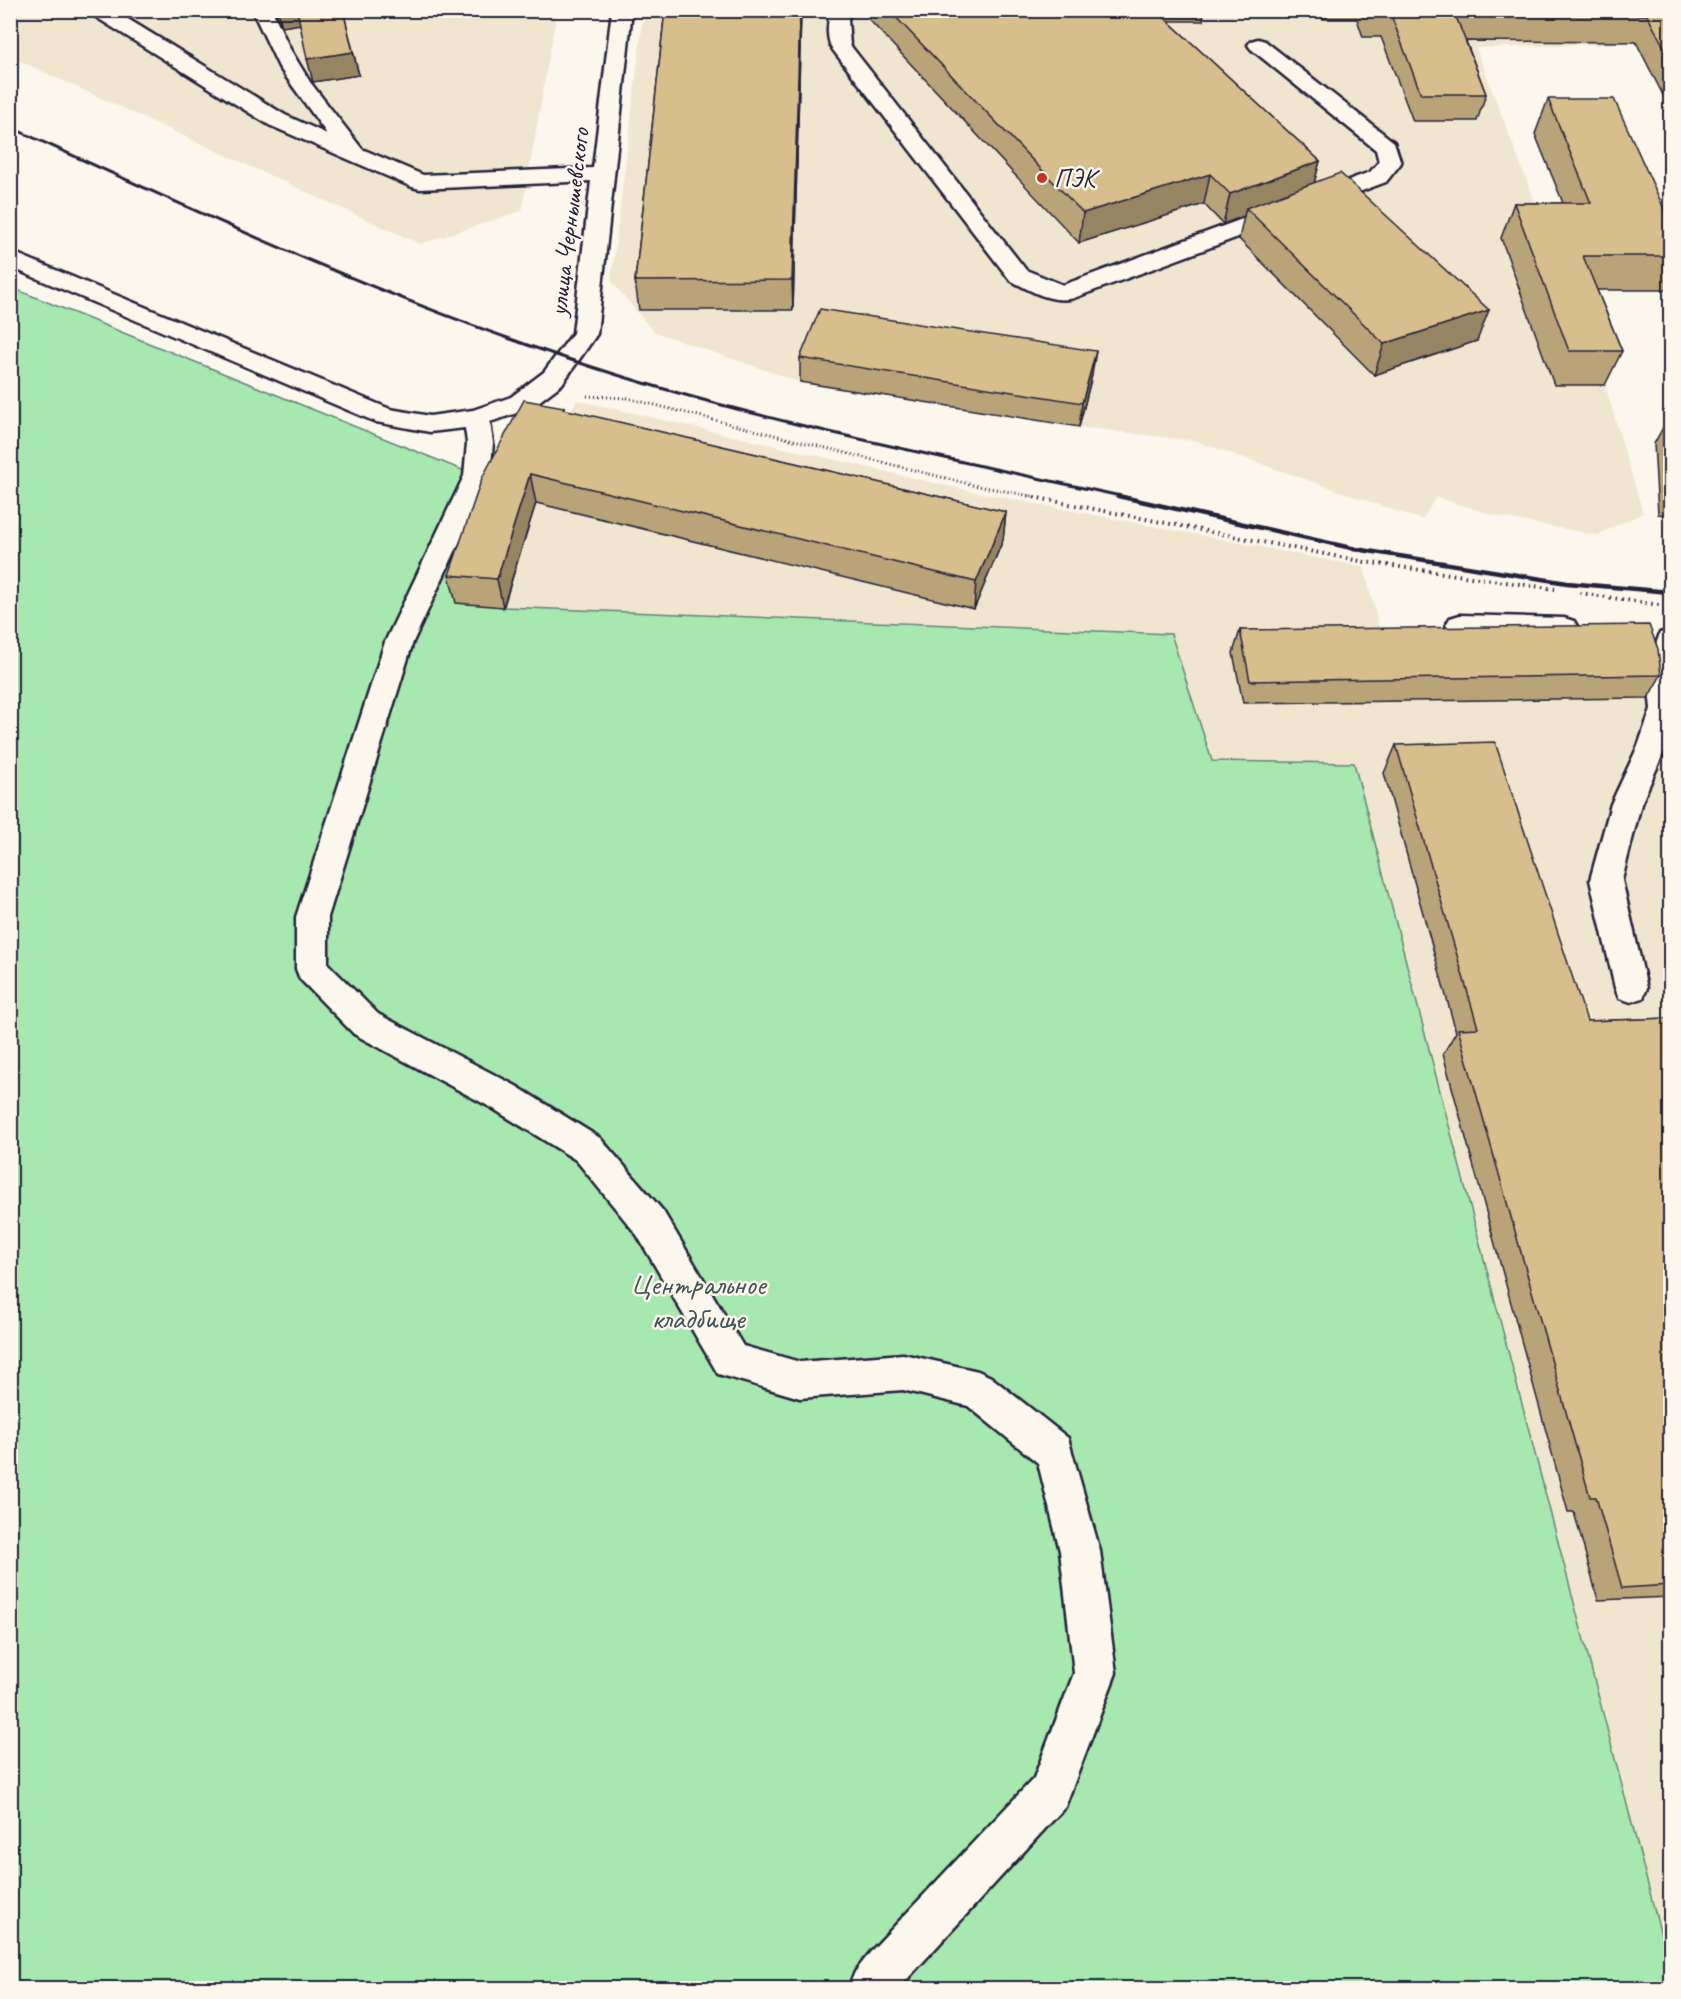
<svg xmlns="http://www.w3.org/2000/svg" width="1681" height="1999" font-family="Caveat,sans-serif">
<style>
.built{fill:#f0e6d0}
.green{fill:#a7e8b1;stroke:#648576;stroke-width:1.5}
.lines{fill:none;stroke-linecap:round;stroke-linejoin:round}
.minor-casing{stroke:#22223b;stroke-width:5}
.path-far1{stroke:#22223b;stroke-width:3;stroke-dasharray:1 3;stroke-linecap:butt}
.path{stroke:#22223b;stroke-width:4;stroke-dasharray:1.5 4.5;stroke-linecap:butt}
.minor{fill:#fbf7ec;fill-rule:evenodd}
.rail-far1{stroke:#22223b;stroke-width:3}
.rail{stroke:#22223b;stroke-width:4.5}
.wall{fill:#b9a379;stroke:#22223b;stroke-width:1.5}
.shaded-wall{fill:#968563;stroke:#22223b;stroke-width:1.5}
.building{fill:#d7be8d;stroke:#22223b;stroke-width:1.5}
.poi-dot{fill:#c8321e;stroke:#fbf7ec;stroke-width:2}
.labels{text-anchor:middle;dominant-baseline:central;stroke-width:5;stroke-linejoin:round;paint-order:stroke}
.far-poi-label{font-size:26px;fill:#22223b;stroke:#fbf7ec;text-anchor:start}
.far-street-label{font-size:26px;fill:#22223b;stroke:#fbf7ec}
.park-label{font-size:30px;fill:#435458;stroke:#fbf7ec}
</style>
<rect width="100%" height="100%" fill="#fbf7ec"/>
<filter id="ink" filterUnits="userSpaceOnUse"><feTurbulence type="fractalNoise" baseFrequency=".0167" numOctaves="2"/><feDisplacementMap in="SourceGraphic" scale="12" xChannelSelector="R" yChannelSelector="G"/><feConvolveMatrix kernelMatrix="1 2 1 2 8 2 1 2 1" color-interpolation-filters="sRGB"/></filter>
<g filter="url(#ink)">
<path class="built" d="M11,11H557L522,211L420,244L11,57Z
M644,11H1627L1637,32L1612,44L1476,48L1605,385L1643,513L1597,535L1496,516L1436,497L1422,520L1196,441L1079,427L800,382L654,332L611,281Z
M577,400L970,491L1364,567L1385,651L1670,648V1969L1354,764L1212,761L1171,634L503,607L518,559L523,423L560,429Z"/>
<path class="green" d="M10,287L477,476L490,478L518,559L504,607L1171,634L1212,761L1354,763L1670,1969V1988H11Z"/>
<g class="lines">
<defs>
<path id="minor" d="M88,10H113L285,115L327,134L279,67L252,10H272L290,49L310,82L362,149L423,175L593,168L612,10H632L597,334L562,384L529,409L490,422L493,443L490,476L413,642L328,917V964L378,1014L516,1086L600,1138L663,1211L743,1346L800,1362L903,1354L978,1371L991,1377L1068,1438L1100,1551L1116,1673L1065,1807L899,1988H848L855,1972L872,1950L1034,1778L1074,1673L1060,1551L1038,1463L968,1406L903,1390L800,1398L718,1374L637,1235L576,1160L492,1108L354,1034L300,979L296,969V917L385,642L464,476L467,443L465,428L430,432L376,422L10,267V251L390,409L430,416L473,410L511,397L544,372L573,333L591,181L420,189L412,187L269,125L91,14Z
M831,10H851L848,20L850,45L1026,270L1063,285L1370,172L1379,162L1376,150L1251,49L1248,45L1251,41L1258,39L1265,41L1394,142L1401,163L1386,182L1074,298C1051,304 1029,290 1010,280L833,50C826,40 827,22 831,10Z
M1460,615L1564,618L1574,621L1578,628L1574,635L1564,638L1460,635L1450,632L1446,625L1450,618Z
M1670,630V738L1641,804L1622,880L1647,988L1643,998L1631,1002L1619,998L1615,988L1590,880L1611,804L1638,746L1651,709L1647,671L1660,633Z"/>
</defs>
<use href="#minor" class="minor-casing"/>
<path class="path-far1" d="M587,396L627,398L973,485L1036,497"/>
<path class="path" d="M1028,496L1365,562L1555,589
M1580,593L1659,605"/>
<use href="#minor" class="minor"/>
<path class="rail-far1" d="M10,127C193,210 376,295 568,359C749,420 938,456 1125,497"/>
<path class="rail" d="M1118,496L1356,549L1567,583L1670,592"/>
</g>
<path class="wall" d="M275,10H343L359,75L313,82L300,24L282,27Z
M665,10H801L793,310H639L635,281Z
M860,10H1287L1204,11L1203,21H1168L1320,161L1314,183L1477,341L1374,375L1239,239L1244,216L1223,224L1204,204L1079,243Z
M1320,10H1671V103H1667L1636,42L1466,41L1486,94L1477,121H1413L1381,37H1363L1357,19H1323Z
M1548,99L1671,224V285L1668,290H1597L1622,351L1605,385H1554L1501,238L1514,203H1563L1535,134Z
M800,358L1092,375L1079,427L800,382Z
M564,407L565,410L1006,512L1003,540L974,609L536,503L503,607L456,603L449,575Z
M1667,420L1671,421V516L1658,514L1654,444Z
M1240,630L1661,675L1648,698L1243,703L1233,653Z
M1396,745L1587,1021L1671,1018V1597L1598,1600L1574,1512H1568L1443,1054L1456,1032L1384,773Z"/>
<path class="shaded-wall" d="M278,10H297L301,24L282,27Z
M800,10H801L793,310L792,280Z
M353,52L359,75L313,82L307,59Z
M1320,161L1312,191L1246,208L1244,216L1223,224L1230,194Z
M1210,174L1204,204L1079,243L1083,213Z
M1489,310L1477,341L1374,375L1384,344Z
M1096,351L1092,375L1079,427L1082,403Z
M530,474L536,503L503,607L497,579Z
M1006,512L1003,540L974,609L976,582Z"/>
<path class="building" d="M297,10H343L353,52L307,59Z
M665,10H800L792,280L635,281Z
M889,10H1156L1320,161L1230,194L1210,174L1083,213Z
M1389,10H1671V60L1647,15L1455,14L1486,94H1421Z
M1548,99H1614L1671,224V256H1583L1622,351H1569L1514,203H1591Z
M1340,173L1489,310L1384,344L1246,208Z
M820,309L1096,351L1082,403L800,358Z
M524,400L564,407L563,409L1006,512L976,582L530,474L497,579L449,575L482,478Z
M1667,420L1671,421V483Z
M1649,625L1658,649L1661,675L1250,681L1240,630Z
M1495,742L1587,1021L1671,1018V1585L1622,1588L1596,1497H1590L1458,1029L1478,1028L1396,745Z"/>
</g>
<circle class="poi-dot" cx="1042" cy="178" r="6"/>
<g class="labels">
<g class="far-poi-label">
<text x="1054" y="178">ПЭК</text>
</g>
<g class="far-street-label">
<text transform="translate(569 222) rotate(-83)">улица Чернышевского</text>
</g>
<g class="park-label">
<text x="698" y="1284">Центральное<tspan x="698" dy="34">кладбище</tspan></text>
</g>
</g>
<rect width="1681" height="1999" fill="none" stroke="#fbf7ec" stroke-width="36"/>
<rect x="18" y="18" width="1645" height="1963" fill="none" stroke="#22223b" stroke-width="2" filter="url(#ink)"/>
</svg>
